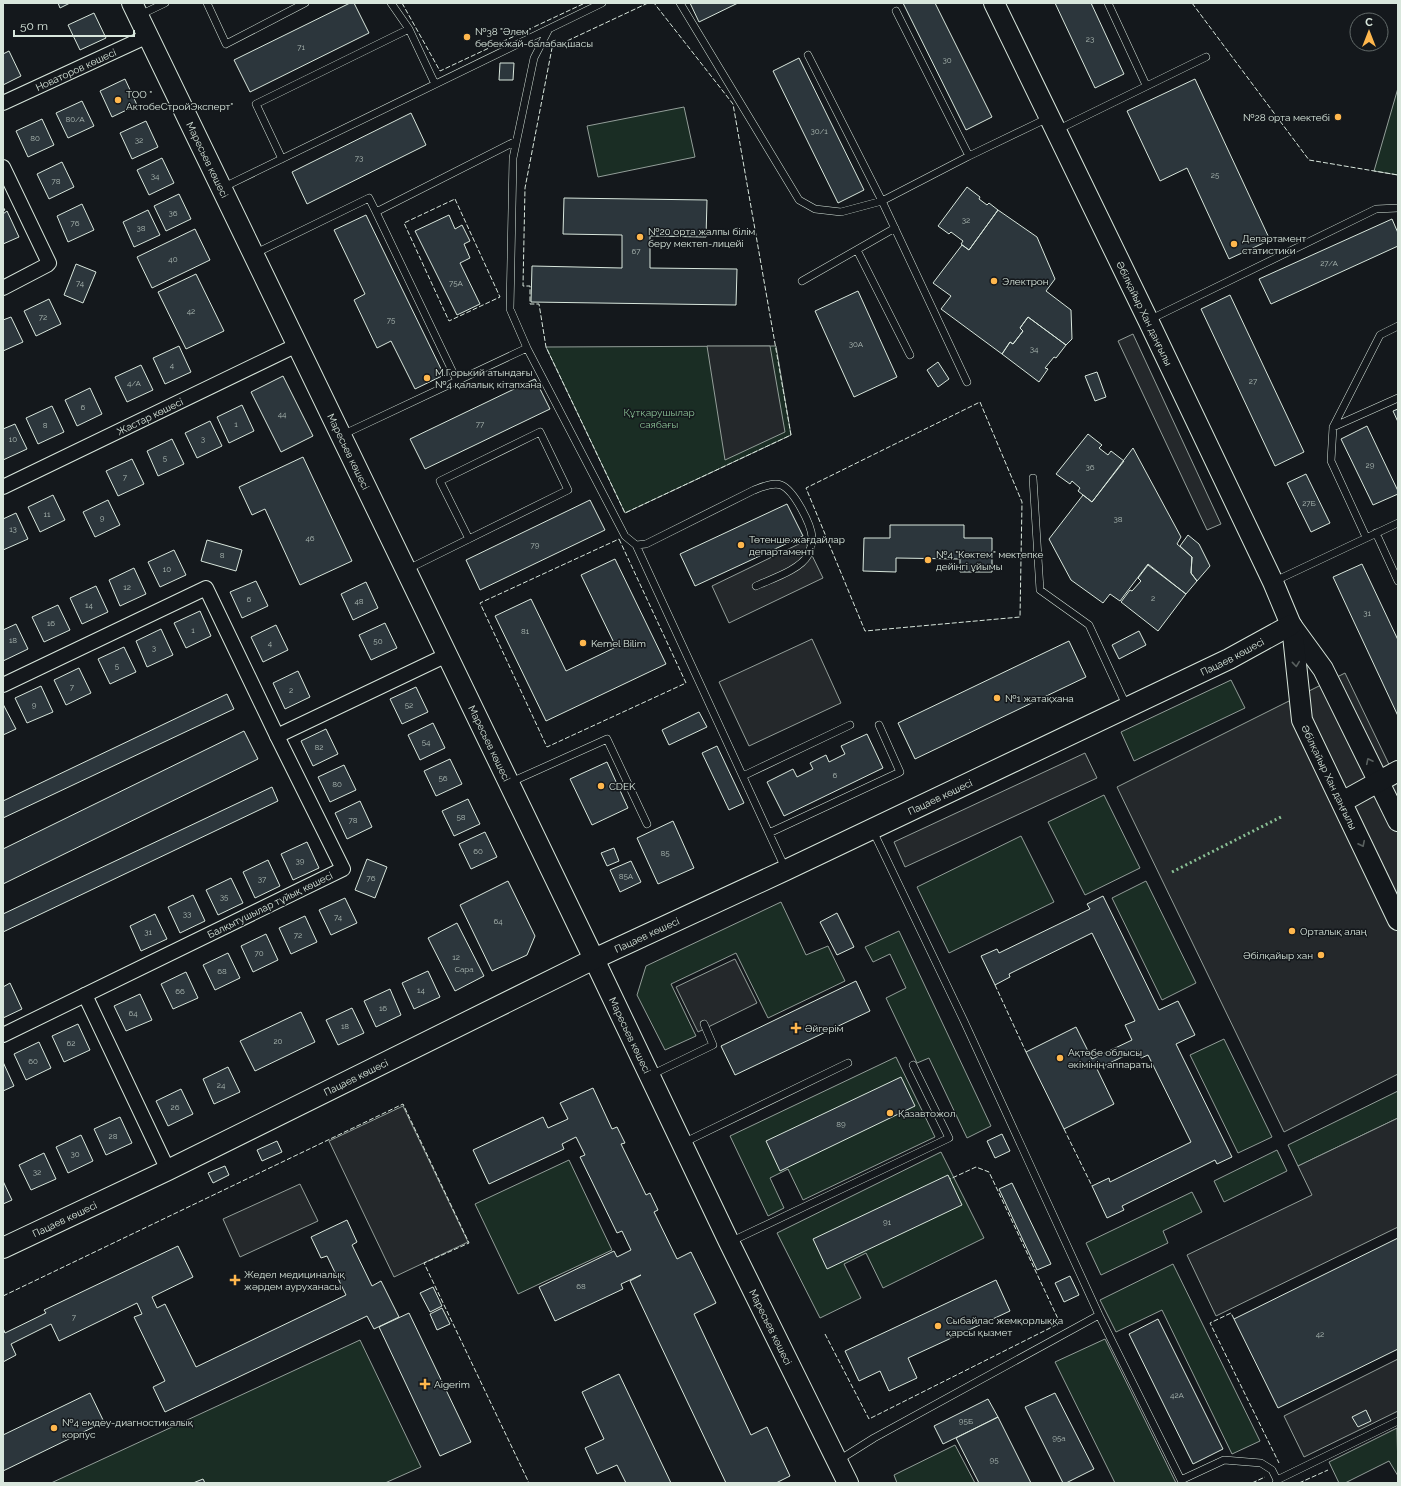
<svg xmlns="http://www.w3.org/2000/svg" width="1401" height="1486" font-family="Raleway,sans-serif">
<style>
.green{fill:#1a2d24;stroke:#939e99}
.parking{fill:#24282b;stroke:#939e99}
.building{fill:#2c363c;stroke:#d8e6dc}
.lines{fill:none;stroke-linecap:round;stroke-linejoin:round}
.lane-casing{stroke:#d8e6dc;stroke-width:8}
.street-casing{stroke:#d8e6dc;stroke-width:16}
.secondary-casing{stroke:#d8e6dc;stroke-width:22}
.lane{stroke:#14181c;stroke-width:7}
.street{stroke:#14181c;stroke-width:14}
.secondary{stroke:#14181c;stroke-width:20}
.hedge{stroke:#8ac095;stroke-width:3;stroke-dasharray:2 3;stroke-linecap:butt}
.fence{stroke:#d8e6dc;stroke-width:1;stroke-dasharray:5 2;stroke-linecap:butt}
.oneway{stroke:#59605f}
.poi-dot{fill:#ffb74d;stroke:#14181c;stroke-width:1.5}
.labels{text-anchor:middle;dominant-baseline:central;stroke-width:3;stroke-linejoin:round;paint-order:stroke}
.number-label{font-size:8px;fill:#adbab4}
.poi-label{font-size:10px;fill:#d8e6dc;stroke:#14181c;text-anchor:start}
.street-label{font-size:10px;fill:#d8e6dc;stroke:#14181c}
.park-label{font-size:10px;fill:#8ac095;stroke:#14181c}
</style>
<rect width="100%" height="100%" fill="#14181c"/>
<path class="green" d="M1398,88V175L1374,171Z
M684,107L695,157L598,177L587,126Z
M776,346L791,435L625,513L546,347Z
M1231,680L1245,708L1134,761L1121,732Z
M1104,795L1140,868L1085,895L1048,822Z
M1021,836L1054,902L949,953L917,887Z
M1146,881L1196,983L1162,1000L1112,898Z
M781,902L806,955L828,946L845,981L768,1018L736,953L671,984L696,1036L665,1050L637,995L646,966Z
M899,931L991,1126L967,1138L929,1058L917,1063L886,998L906,988L890,954L873,962L865,947Z
M1224,1039L1272,1137L1238,1153L1190,1055Z
M896,1057L935,1137L803,1200L788,1169L770,1178L784,1208L768,1216L730,1136Z
M1398,1091V1118L1298,1166L1288,1145Z
M1277,1150L1287,1171L1224,1202L1214,1181Z
M941,1152L984,1238L883,1288L866,1253L844,1264L861,1298L820,1318L777,1233Z
M569,1160L612,1250L518,1294L475,1204Z
M1192,1192L1202,1212L1163,1231L1168,1243L1101,1275L1086,1243Z
M1173,1264L1260,1441L1232,1454L1162,1310L1116,1332L1100,1300Z
M1105,1339L1176,1483H1115L1055,1362Z
M360,1340L421,1467L385,1483H51Z
M1397,1428L1398,1476L1389,1461L1345,1483H1339L1329,1462Z
M955,1445L975,1483H897L894,1475Z"/>
<path class="parking" d="M1133,334L1221,524L1207,530L1118,341Z
M707,346H770L785,432L725,460Z
M805,541L823,578L729,623L712,586Z
M812,639L841,703L749,746L719,682Z
M1345,673L1398,783V1074L1284,1132L1117,787Z
M1085,753L1097,778L905,867L894,842Z
M735,959L757,1003L698,1032L676,987Z
M403,1106L468,1242L394,1277L329,1141Z
M1398,1118V1227L1216,1316L1187,1255L1312,1195L1298,1166Z
M300,1184L318,1221L240,1257L223,1219Z
M1398,1359V1411L1304,1457L1284,1416Z"/>
<path class="building" d="M58,3H70L60,8Z
M350,3H354L369,33L250,92L234,60Z
M690,3H738L699,22Z
M903,3H935L992,117L966,130Z
M1055,3H1091L1124,74L1095,88Z
M94,13L106,38L80,50L68,25Z
M9,51L21,76L3,85V54Z
M799,58L864,190L838,203L773,71Z
M500,63H514L513,80H499Z
M125,79L137,105L112,117L100,91Z
M1195,79L1270,240L1229,259L1187,168L1160,181L1127,111Z
M82,101L94,126L68,138L56,113Z
M411,113L426,145L307,204L292,172Z
M42,119L54,145L28,157L16,131Z
M146,121L158,147L132,159L120,133Z
M162,158L174,183L149,195L137,170Z
M62,162L74,187L49,199L37,174Z
M967,187L980,197L979,199L987,205L989,203L998,210L969,250L961,244L963,241L951,232L949,234L938,226Z
M179,194L191,219L166,231L154,206Z
M564,198L707,200L706,237L650,236V268L737,269L736,305L531,302L532,266L622,268V235L563,234Z
M82,204L94,230L68,242L57,216Z
M148,210L160,235L134,247L123,222Z
M998,210L1037,237L1055,279L1046,291L1071,310L1072,339L1066,345L1028,317L1020,328L1023,331L1013,344L1010,342L1002,354L941,309L951,296L933,283L962,245L969,250Z
M7,211L19,237L3,244V214Z
M366,215L444,375L415,389L391,341L377,348L354,300L365,294L334,230Z
M449,215L455,229L462,225L470,241L464,244L470,258L460,263L480,304L457,315L415,231Z
M1392,219L1398,233V246L1271,304L1259,279Z
M195,229L210,260L152,288L137,257Z
M76,264L96,272L83,303L64,295Z
M196,274L224,331L186,349L158,292Z
M858,291L897,377L854,397L815,311Z
M1230,295L1304,452L1275,466L1201,309Z
M49,299L61,324L36,336L24,311Z
M11,317L23,342L3,351V320Z
M1028,317L1066,345L1056,358L1054,357L1045,368L1048,369L1039,382L1002,354L1010,342L1013,344L1023,331L1020,328Z
M179,346L191,372L165,384L153,358Z
M938,362L949,379L938,387L927,370Z
M141,365L153,390L127,402L115,377Z
M1097,372L1106,397L1095,401L1085,376Z
M283,376L313,436L281,452L251,392Z
M535,379L550,409L425,469L410,439Z
M90,388L102,414L77,426L65,400Z
M242,405L254,431L229,443L217,417Z
M52,406L64,432L38,444L26,418Z
M1398,409V422L1393,411Z
M210,421L222,446L197,458L185,433Z
M15,424L27,449L3,460V429Z
M1367,426L1398,491V494L1373,505L1341,439Z
M1088,434L1102,445L1099,448L1108,455L1111,451L1124,461L1092,502L1078,491L1080,488L1072,481L1070,484L1056,474Z
M172,439L184,464L158,476L147,451Z
M1133,448L1181,537L1177,544L1192,557L1191,573L1197,581L1186,594L1148,564L1120,601L1110,594L1103,603L1071,580L1049,539L1083,495L1092,502Z
M303,457L352,561L300,585L265,509L252,515L239,487Z
M132,459L144,484L118,496L106,471Z
M1306,474L1330,523L1311,532L1287,483Z
M53,495L65,520L40,532L28,507Z
M108,500L120,525L95,537L83,512Z
M590,500L605,530L480,590L466,560Z
M787,504L803,536L695,586L680,554Z
M16,513L28,539L3,550V519Z
M890,525H964V538H992V572H960V559L896,558V572L863,571L864,538H890Z
M1188,535L1199,544L1210,566L1197,581L1191,573L1192,557L1180,546Z
M207,540L242,550L236,571L201,561Z
M174,550L186,575L160,587L148,562Z
M615,559L666,664L546,721L495,616L531,599L566,671L616,647L581,575Z
M1362,564L1398,640V716L1333,577Z
M1148,565L1186,594L1158,631L1121,602L1130,590L1132,591L1141,581L1138,578Z
M134,568L146,594L120,606L109,580Z
M256,581L268,606L242,618L230,592Z
M366,582L378,608L353,620L341,594Z
M96,586L108,612L82,624L70,598Z
M58,605L70,630L44,642L32,617Z
M200,611L211,636L186,648L174,623Z
M385,623L397,648L371,660L359,635Z
M16,624L28,649L3,661V630Z
M276,625L288,650L263,662L251,637Z
M161,629L173,655L147,667L136,641Z
M1139,631L1146,645L1119,659L1112,645Z
M1069,641L1086,677L915,759L898,723Z
M124,647L136,672L110,684L98,659Z
M79,668L91,693L66,705L54,680Z
M298,671L310,697L285,709L273,683Z
M41,686L53,712L27,723L15,698Z
M416,687L428,712L402,724L390,699Z
M227,694L234,709L3,818V801Z
M3,704L16,729L3,735Z
M699,712L707,727L669,745L662,730Z
M433,723L445,748L420,760L408,735Z
M326,729L338,754L313,766L301,741Z
M244,731L258,759L3,884V849Z
M867,734L883,768L784,816L767,782L793,769L797,777L813,769L810,763L826,755L829,762L845,754L841,746Z
M717,746L744,803L729,810L702,753Z
M450,759L462,784L436,796L424,771Z
M607,762L628,808L592,825L570,779Z
M344,765L356,790L330,802L318,777Z
M272,787L278,801L3,932V914Z
M468,799L480,824L454,836L442,811Z
M360,801L372,827L347,839L335,813Z
M673,821L694,868L658,884L637,838Z
M485,832L497,857L471,869L459,844Z
M307,842L319,868L293,880L281,854Z
M614,848L619,861L607,866L601,853Z
M367,859L387,867L375,898L355,890Z
M268,860L280,886L255,898L243,872Z
M631,861L641,882L620,892L610,870Z
M231,878L243,903L218,915L206,890Z
M508,881L535,936L527,955L492,971L460,905Z
M193,895L205,921L180,933L168,907Z
M1103,896L1159,1010L1178,1001L1195,1035L1176,1044L1232,1157L1217,1164L1215,1160L1122,1206L1124,1210L1107,1218L1092,1186L1109,1178L1110,1182L1191,1142L1148,1055L1141,1058L1137,1050L1097,1069L1114,1104L1064,1129L1026,1052L1076,1027L1092,1059L1132,1040L1125,1025L1135,1021L1092,933L1009,974L1010,977L995,985L981,956L997,949L999,953L1090,909L1087,904Z
M345,898L357,923L331,935L319,910Z
M837,913L854,947L837,955L820,922Z
M155,914L167,939L141,951L130,926Z
M305,916L317,942L291,954L279,928Z
M457,923L484,976L455,991L428,938Z
M266,934L278,960L253,972L241,946Z
M228,953L240,978L215,990L203,965Z
M428,971L440,997L414,1009L402,983Z
M186,972L198,998L173,1009L161,984Z
M856,981L870,1011L735,1075L721,1046Z
M10,983L22,1009L3,1018V987Z
M390,989L401,1015L376,1027L364,1001Z
M140,994L152,1020L126,1031L114,1006Z
M352,1008L364,1033L338,1045L326,1020Z
M301,1012L315,1042L255,1071L240,1041Z
M78,1024L90,1050L64,1062L52,1036Z
M39,1042L51,1068L26,1080L14,1054Z
M3,1062L14,1086L3,1091Z
M228,1067L240,1092L214,1104L203,1079Z
M901,1077L915,1106L780,1171L766,1141Z
M593,1088L612,1129L617,1127L625,1143L621,1144L646,1195L650,1193L658,1210L654,1212L677,1259L691,1252L716,1303L694,1314L751,1435L767,1427L790,1476L776,1483H726L630,1281L641,1275L621,1284L623,1289L555,1321L539,1287L614,1251L617,1257L631,1250L622,1231L617,1233L580,1157L585,1155L576,1137L562,1144L564,1149L489,1184L473,1150L543,1117L548,1128L568,1119L560,1103Z
M181,1089L193,1114L168,1126L156,1101Z
M120,1117L132,1143L106,1155L94,1129Z
M1002,1134L1010,1151L995,1158L987,1141Z
M81,1135L93,1161L68,1173L56,1147Z
M277,1141L282,1152L262,1161L257,1150Z
M44,1153L56,1179L31,1190L19,1165Z
M225,1166L229,1175L213,1183L208,1173Z
M948,1175L962,1205L827,1269L813,1239Z
M3,1181L12,1200L3,1204Z
M1012,1183L1051,1264L1037,1270L999,1189Z
M347,1220L357,1242L352,1245L372,1286L381,1281L399,1317L374,1329L367,1316L165,1412L153,1387L165,1381L134,1317L142,1314L137,1303L59,1341L51,1324L11,1344L16,1355L3,1362V1328L5,1333L46,1313L44,1310L178,1246L193,1277L152,1297L157,1308L165,1304L196,1367L346,1295L327,1256L321,1258L311,1237Z
M1398,1238V1349L1278,1408L1234,1319Z
M1070,1276L1079,1295L1064,1302L1055,1283Z
M996,1280L1010,1311L908,1358L917,1378L889,1391L880,1371L859,1381L845,1351Z
M433,1287L442,1306L430,1312L420,1293Z
M442,1308L450,1324L437,1330L430,1314Z
M409,1313L471,1442L440,1456L379,1327Z
M1158,1319L1223,1449L1193,1464L1129,1334Z
M619,1374L671,1483H626L617,1465L597,1474L585,1448L604,1439L582,1392Z
M90,1393L104,1422L3,1471V1435Z
M1055,1393L1094,1469L1066,1483H1063L1025,1407Z
M988,1399L998,1417L943,1444L934,1426Z
M1366,1410L1371,1421L1358,1427L1352,1417Z
M998,1417L1031,1483H979L956,1438Z
M203,1479L205,1483H193Z"/>
<g class="lines">
<defs>
<path id="lane" d="M207,3L226,44L305,3
M391,3L409,29L435,84
M680,3L799,200L815,209L841,212L882,201L967,382
M1108,3L1146,85
M896,11L969,156
M140,15L165,3
M808,55L882,201L969,156L1048,118
M1057,130L1206,57
M282,159L256,104L409,29
M222,188L602,3
M376,212L457,381
M857,250L910,355
M254,254L369,198L376,212L516,141
M802,281L895,228
M1149,320L1376,209L1398,208
M527,348L625,536L636,545L646,544L754,490C762,487 773,482 781,485C794,490 811,524 812,537C813,541 810,550 808,555C800,570 771,579 756,586
M1333,427L1380,335L1398,326
M342,435L527,348L510,309L513,158L534,58L549,29
M1033,478L1040,590L1089,625L1127,707
M1376,533L1398,581
M1366,537L1331,461L1333,427L1398,398
M636,545L786,870
M406,570L568,490L540,432L440,481L469,539
M1275,581L1398,523
M743,776L850,725
M509,783L607,739L647,824
M873,831L964,1021L1099,1315L1181,1480L1224,1460L1261,1463L1272,1470L1277,1480
M769,833L900,772L879,725
M651,1075L713,1045L704,1024
M683,1143L848,1063
M730,1242L949,1138L913,1065
M839,1460L874,1438L1099,1315
M1276,1483L1277,1480L1398,1421"/>
<g id="street">
<path id="s1" d="M3,103L148,36"/>
<path d="M3,167L49,263L47,265L3,288"/>
<path id="s2" d="M3,487L297,345"/>
<path d="M3,685L206,588L277,736L343,869L3,1035"/>
<path d="M277,736L447,655"/>
<path d="M85,995L168,1170"/>
</g>
<g id="secondary">
<path id="s3" d="M132,3L594,959L729,1242L848,1483"/>
<path id="s4" d="M994,3L1148,320L1273,582L1291,625L1323,669L1398,821"/>
<path id="s5" d="M1292,626L1302,720L1398,920"/>
<path d="M1342,802L1398,771"/>
<path id="s6" d="M3,1248L168,1170L594,959L786,870L1229,659L1291,625"/>
</g>
</defs>
<use href="#lane" class="lane-casing"/>
<use href="#street" class="street-casing"/>
<use href="#secondary" class="secondary-casing"/>
<use href="#lane" class="lane"/>
<use href="#street" class="street"/>
<use href="#secondary" class="secondary"/>
<path class="hedge" d="M1172,872L1281,817"/>
<path class="fence" d="M402,3L440,71L585,3
M648,3L552,48L525,188L523,286H530V304H539L546,347L625,513L791,435L733,104L654,3
M1192,3L1309,160L1398,175
M455,199L500,297L449,321L404,223Z
M3,207L5,210L3,211
M980,402L1022,502L1020,617L865,631L806,488Z
M619,539L686,683L547,747L480,603Z
M995,985L1026,1052
M1064,1129L1092,1186
M3,1296L403,1104L469,1243L424,1263L529,1483
M1234,1319L1231,1313L1210,1323L1279,1463
M825,1334L869,1419L1060,1323L989,1172L976,1167L950,1179
M1252,1483L1265,1477
M1299,1483L1328,1470"/>
</g>
<defs><path id="oneway-chevron" d="M-2-3.5L2.5 0L-2 3.5" fill="none" stroke-width="1.6" stroke-linecap="round" stroke-linejoin="round"/></defs>
<g class="oneway">
<use href="#oneway-chevron" transform="translate(1296 664) rotate(84)"/>
<use href="#oneway-chevron" transform="translate(1369 761) rotate(-116)"/>
<use href="#oneway-chevron" transform="translate(1362 844) rotate(64)"/>
</g>
<g class="poi-dot">
<circle cx="467" cy="37" r="4"/>
<circle cx="118" cy="100" r="4"/>
<circle cx="1338" cy="117" r="4"/>
<circle cx="640" cy="237" r="4"/>
<circle cx="1234" cy="244" r="4"/>
<circle cx="994" cy="281" r="4"/>
<circle cx="427" cy="378" r="4"/>
<circle cx="741" cy="545" r="4"/>
<circle cx="928" cy="560" r="4"/>
<circle cx="583" cy="643" r="4"/>
<circle cx="997" cy="698" r="4"/>
<circle cx="601" cy="786" r="4"/>
<circle cx="1292" cy="931" r="4"/>
<circle cx="1321" cy="955" r="4"/>
<path d="M794 1022h4v4h4v4h-4v4h-4v-4h-4v-4h4z"/>
<circle cx="1060" cy="1058" r="4"/>
<circle cx="890" cy="1113" r="4"/>
<path d="M233 1274h4v4h4v4h-4v4h-4v-4h-4v-4h4z"/>
<circle cx="938" cy="1326" r="4"/>
<path d="M423 1378h4v4h4v4h-4v4h-4v-4h-4v-4h4z"/>
<circle cx="54" cy="1428" r="4"/>
</g>
<g class="labels">
<g class="number-label">
<text x="1090" y="39">23</text>
<text x="301" y="47">71</text>
<text x="947" y="60">30</text>
<text x="75" y="119">80/А</text>
<text x="819" y="131">30/1</text>
<text x="35" y="138">80</text>
<text x="139" y="140">32</text>
<text x="359" y="158">73</text>
<text x="1215" y="175">25</text>
<text x="155" y="176">34</text>
<text x="56" y="181">78</text>
<text x="173" y="213">36</text>
<text x="966" y="220">32</text>
<text x="75" y="223">76</text>
<text x="141" y="228">38</text>
<text x="636" y="251">67</text>
<text x="173" y="259">40</text>
<text x="1329" y="263">27/А</text>
<text x="80" y="283">74</text>
<text x="456" y="283">75А</text>
<text x="191" y="311">42</text>
<text x="43" y="317">72</text>
<text x="391" y="320">75</text>
<text x="856" y="344">30А</text>
<text x="1034" y="349">34</text>
<text x="172" y="365">4</text>
<text x="1253" y="381">27</text>
<text x="134" y="383">4/А</text>
<text x="83" y="407">6</text>
<text x="282" y="414">44</text>
<text x="236" y="424">1</text>
<text x="480" y="424">77</text>
<text x="45" y="425">8</text>
<text x="13" y="439">10</text>
<text x="203" y="439">3</text>
<text x="165" y="458">5</text>
<text x="1370" y="465">29</text>
<text x="1090" y="467">36</text>
<text x="125" y="477">7</text>
<text x="1309" y="503">27Б</text>
<text x="47" y="514">11</text>
<text x="102" y="518">9</text>
<text x="1118" y="519">38</text>
<text x="13" y="529">13</text>
<text x="310" y="538">46</text>
<text x="535" y="545">79</text>
<text x="222" y="555">8</text>
<text x="167" y="569">10</text>
<text x="127" y="587">12</text>
<text x="1153" y="598">2</text>
<text x="249" y="599">6</text>
<text x="359" y="601">48</text>
<text x="89" y="605">14</text>
<text x="1367" y="613">31</text>
<text x="51" y="623">16</text>
<text x="193" y="630">1</text>
<text x="525" y="631">81</text>
<text x="13" y="640">18</text>
<text x="378" y="641">50</text>
<text x="270" y="643">4</text>
<text x="154" y="648">3</text>
<text x="117" y="666">5</text>
<text x="72" y="687">7</text>
<text x="291" y="690">2</text>
<text x="34" y="705">9</text>
<text x="409" y="705">52</text>
<text x="426" y="742">54</text>
<text x="319" y="747">82</text>
<text x="835" y="775">6</text>
<text x="443" y="778">56</text>
<text x="337" y="784">80</text>
<text x="461" y="817">58</text>
<text x="353" y="820">78</text>
<text x="478" y="851">60</text>
<text x="665" y="853">85</text>
<text x="300" y="861">39</text>
<text x="626" y="876">85А</text>
<text x="371" y="878">76</text>
<text x="262" y="879">37</text>
<text x="224" y="897">35</text>
<text x="187" y="914">33</text>
<text x="338" y="917">74</text>
<text x="498" y="921">64</text>
<text x="148" y="932">31</text>
<text x="298" y="935">72</text>
<text x="259" y="953">70</text>
<text x="456" y="957">12</text>
<text x="464" y="969">Сара</text>
<text x="222" y="971">68</text>
<text x="421" y="990">14</text>
<text x="180" y="991">66</text>
<text x="383" y="1008">16</text>
<text x="133" y="1013">64</text>
<text x="345" y="1026">18</text>
<text x="278" y="1041">20</text>
<text x="71" y="1043">62</text>
<text x="33" y="1061">60</text>
<text x="221" y="1085">24</text>
<text x="175" y="1107">26</text>
<text x="841" y="1124">89</text>
<text x="113" y="1136">28</text>
<text x="75" y="1154">30</text>
<text x="37" y="1172">32</text>
<text x="887" y="1222">91</text>
<text x="581" y="1286">68</text>
<text x="74" y="1317">7</text>
<text x="1320" y="1334">42</text>
<text x="1177" y="1395">42А</text>
<text x="966" y="1421">95Б</text>
<text x="1059" y="1438">95а</text>
<text x="994" y="1460">95</text>
</g>
<g class="poi-label">
<text x="475" y="31">№38 "Әлем"<tspan x="475" dy="12">бөбекжай-балабақшасы</tspan></text>
<text x="126" y="94">ТОО "<tspan x="126" dy="12">АктобеСтройЭксперт"</tspan></text>
<text x="1330" y="117" text-anchor="end">№28 орта мектебі</text>
<text x="648" y="231">№20 орта жалпы білім<tspan x="648" dy="12">беру мектеп-лицейі</tspan></text>
<text x="1242" y="238">Департамент<tspan x="1242" dy="12">статистики</tspan></text>
<text x="1002" y="281">Электрон</text>
<text x="435" y="372">М.Горький атындағы<tspan x="435" dy="12">№4 қалалық кітапхана</tspan></text>
<text x="749" y="539">Төтенше жағдайлар<tspan x="749" dy="12">департаменті</tspan></text>
<text x="936" y="554">№4 "Көктем" мектепке<tspan x="936" dy="12">дейінгі ұйымы</tspan></text>
<text x="591" y="643">Kemel Bilim</text>
<text x="1005" y="698">№1 жатақхана</text>
<text x="609" y="786">CDEK</text>
<text x="1300" y="931">Орталық алаң</text>
<text x="1313" y="955" text-anchor="end">Әбілқайыр хан</text>
<text x="805" y="1028">Әйгерім</text>
<text x="1068" y="1052">Ақтөбе облысы<tspan x="1068" dy="12">әкімінің аппараты</tspan></text>
<text x="898" y="1113">Қазавтожол</text>
<text x="244" y="1274">Жедел медициналық<tspan x="244" dy="12">жәрдем ауруханасы</tspan></text>
<text x="946" y="1320">Сыбайлас жемқорлыққа<tspan x="946" dy="12">қарсы қызмет</tspan></text>
<text x="434" y="1384">Aigerim</text>
<text x="62" y="1422">№4 емдеу-диагностикалық<tspan x="62" dy="12">корпус</tspan></text>
</g>
<g class="street-label">
<text stroke="none"><textPath href="#s1" startOffset="80">Новаторов көшесі</textPath></text>
<text stroke="none"><textPath href="#s3" startOffset="174">Маресьев көшесі</textPath></text>
<text stroke="none"><textPath href="#s4" startOffset="345">Әбілқайыр Хан даңғылы</textPath></text>
<text stroke="none"><textPath href="#s2" startOffset="163">Жастар көшесі</textPath></text>
<text stroke="none"><textPath href="#s3" startOffset="498">Маресьев көшесі</textPath></text>
<text stroke="none"><textPath href="#s6" startOffset="1364">Пацаев көшесі</textPath></text>
<text stroke="none"><textPath href="#s3" startOffset="822">Маресьев көшесі</textPath></text>
<text stroke="none"><textPath href="#s5" startOffset="158">Әбілқайыр Хан даңғылы</textPath></text>
<text stroke="none"><textPath href="#s6" startOffset="1040">Пацаев көшесі</textPath></text>
<text transform="translate(270 905) rotate(-26)">Балқытушылар тұйық көшесі</text>
<text stroke="none"><textPath href="#s6" startOffset="716">Пацаев көшесі</textPath></text>
<text stroke="none"><textPath href="#s3" startOffset="1146">Маресьев көшесі</textPath></text>
<text stroke="none"><textPath href="#s6" startOffset="392">Пацаев көшесі</textPath></text>
<text stroke="none"><textPath href="#s6" startOffset="68">Пацаев көшесі</textPath></text>
<text stroke="none"><textPath href="#s3" startOffset="1470">Маресьев көшесі</textPath></text>
</g>
<g class="park-label">
<text x="659" y="412">Құтқарушылар<tspan x="659" dy="12">саябағы</tspan></text>
</g>
</g>
<rect width="1401" height="1486" fill="none" stroke="#d8e6dc" stroke-width="8"/>
<g transform="translate(1369 32)"><circle r="19" fill="#14181c" stroke="#626a69"/>
<path d="M0-3L7 15L0 10L-7 15Z" fill="#ffb74d"/>
<text y="-6" font-size="11" font-weight="bold" text-anchor="middle" fill="#d8e6dc">С</text>
</g>
<path d="M14 30v6h120v-6" fill="none" stroke="#d8e6dc" stroke-width="2"/>
<text x="20" y="30" font-size="12" fill="#d8e6dc" stroke="#14181c" stroke-width="3" paint-order="stroke">50 m</text>
</svg>
